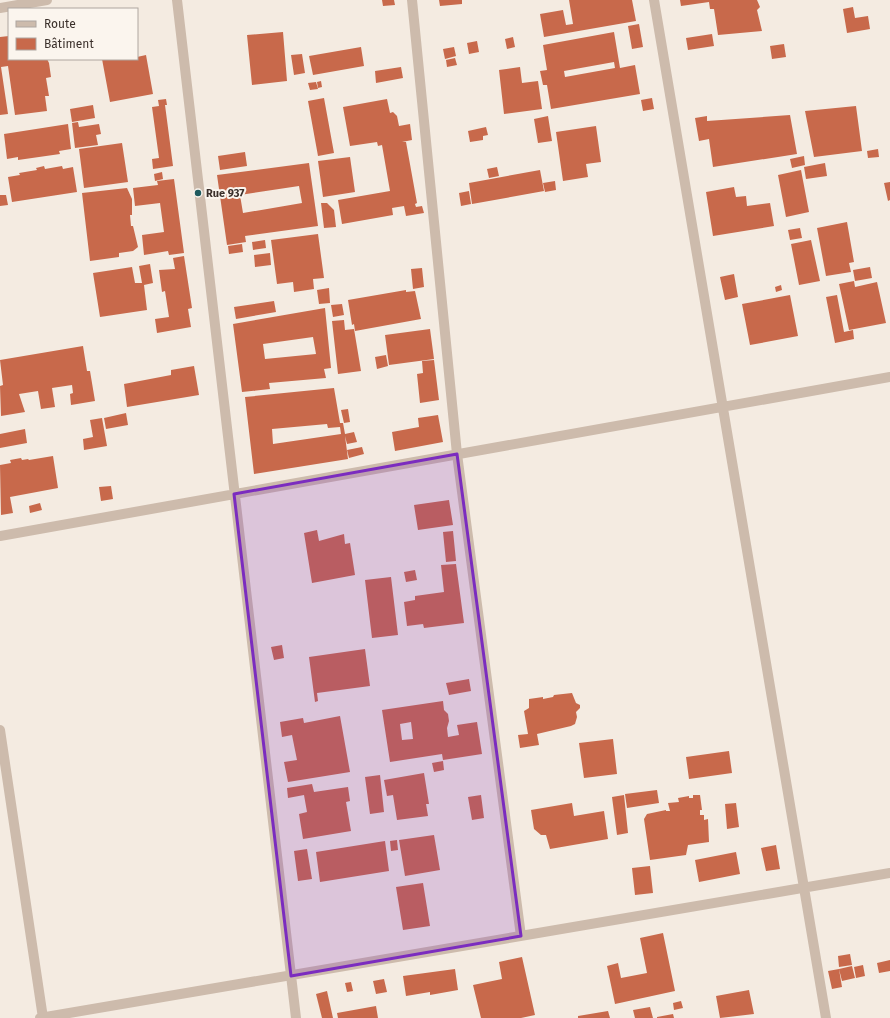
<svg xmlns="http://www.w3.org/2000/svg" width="890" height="1018" font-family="'Fira Sans',sans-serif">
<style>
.building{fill:#c8694b;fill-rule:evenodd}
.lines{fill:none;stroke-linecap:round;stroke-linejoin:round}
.minor{stroke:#cdbbac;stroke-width:10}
.marked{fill:#7b2cbf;fill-opacity:0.2;stroke:#7b2cbf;stroke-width:3;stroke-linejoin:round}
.poi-dot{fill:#1f5a5e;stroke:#fbf5ee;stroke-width:1.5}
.labels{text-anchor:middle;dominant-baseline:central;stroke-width:4;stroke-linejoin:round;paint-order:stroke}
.poi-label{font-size:11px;font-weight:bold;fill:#3b302b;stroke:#fbf5ee;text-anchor:start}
</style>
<rect width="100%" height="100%" fill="#f4ebe1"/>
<path class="building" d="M382,0H394L395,5L383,6Z
M439,0H462V4L440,6Z
M569,0H632L636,21L544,37L540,14L563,10L566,25L573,24Z
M680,0H757L760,7L757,10L762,31L718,35L714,9H710L709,2L681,6Z
M853,7L855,18L868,16L870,29L847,33L843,9Z
M639,24L643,47L632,49L628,26Z
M283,32L287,81L252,85L247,35Z
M614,32L620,68L635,65L640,94L551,109L547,85H543L540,71L547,70L543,45ZM614,62L615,68L565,77L564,71Z
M712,34L714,46L688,50L686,38Z
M9,36V59H47L49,63L51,77L46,78L49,96H45L47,111L15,115L8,66L1,67L8,114L0,115V37Z
M513,37L515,47L507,49L505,39Z
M477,41L479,52L469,54L467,43Z
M784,44L786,57L772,59L770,46Z
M361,47L364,66L313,75L309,56Z
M454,47L456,56L445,59L443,49Z
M302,54L305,73L294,75L291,55Z
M146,55L153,94L110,102L102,59H137V57Z
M455,58L457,65L447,67L446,60Z
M401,67L403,78L376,83L375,71Z
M520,67L522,83L538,81L542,109L504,114L499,70Z
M321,81L322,87L318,88L317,82Z
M316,82L318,89L310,90L308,83Z
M324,98L334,153L318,156L308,101Z
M652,98L654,109L643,111L641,100Z
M166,99L167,105H165L173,166L153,169L152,159L159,158L152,107L159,106L158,100Z
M387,99L390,113L393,112L397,116L399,126L410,124L412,140L402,142H406L417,203L415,204L416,207L422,206L424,213L406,216L404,206L392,208L393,215L342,224L338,200L390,191L382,145L378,146L377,142L350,146L343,107Z
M93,105L95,118L72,122L70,109Z
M856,106L862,151L814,157L805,111Z
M790,115L797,154L713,167L709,139L699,141L695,118L707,116V121Z
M548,116L552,141L538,143L534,119Z
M78,122L79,127L99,124L101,134L96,135L98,145L75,148L72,123Z
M68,124L71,149L59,151L60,154L18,160V157L7,159L4,134Z
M596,126L601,162L586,164L588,177L563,181L556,132Z
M486,127L488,135L483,136V140L470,142L468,131Z
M122,143L128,182L84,188L79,149Z
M878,149L879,157L868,158L867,151Z
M245,152L247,166L220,170L218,156Z
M804,156L805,165L792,168L790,159Z
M350,157L355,192L323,197L318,161Z
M309,163L318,226L245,236L246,242L227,245L217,175ZM299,186L302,203L243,213L240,195Z
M825,163L827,176L806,179L804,167Z
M44,166L45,169L62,166L63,169L73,167L77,192L12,202L8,177L20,175L19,173L37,170L36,168Z
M497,167L499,176L489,178L487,169Z
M540,170L544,191L472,204L469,183Z
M801,170L809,212L786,217L778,175Z
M162,172L163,179L155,181L154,174Z
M174,179L184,253L169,255L168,251L144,255L142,235L164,232L160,203L135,206L133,188L158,185L157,181Z
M555,181L556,190L545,192L543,183Z
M890,182V200L888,201L884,183Z
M734,187L736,197L746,196L747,206L770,203L774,226L713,236L706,192Z
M127,188L132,199V215H130L131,226H133L138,247L133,251L119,253V257L90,261L82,193Z
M469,191L471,204L461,206L459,193Z
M0,195H6L8,205L0,206Z
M321,203H327L334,210L336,227L324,228Z
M847,222L854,262L849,263L851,272L826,276L817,228Z
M800,228L802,238L790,240L788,230Z
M318,234L324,278L313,279L314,289L294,292L293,282L277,284L271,240Z
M265,240L266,248L253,250L252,242Z
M811,240L820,281L799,285L791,244Z
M242,244L243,252L229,254L228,246Z
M270,253L271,265L255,267L254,255Z
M184,256L192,308L188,309L191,327L157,333L155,319L169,317L165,291L162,292L159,270L175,269L173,258Z
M150,264L153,283L144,285L147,310L100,317L93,273L132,267L135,283H142L139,266Z
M870,267L872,278L855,281L853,270Z
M422,268L424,287L413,289L411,269Z
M734,274L738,297L725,300L720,277Z
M854,281L855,287L877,282L886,323L849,330L839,284Z
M781,285L782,290L776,292L775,287Z
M329,288L330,303L319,304L317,290Z
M406,290V292L415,291L421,319L355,331L354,324L352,325L348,300Z
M790,295L798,336L750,345L742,304Z
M837,295L844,332L853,330L854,339L835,343L826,297Z
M274,301L276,312L236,319L234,307Z
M342,304L344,315L333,317L331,305Z
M325,308L331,368L324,369L326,378L269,383L270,389L242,392L233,324ZM313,337L316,354L265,359L263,344Z
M344,320L345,330L354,329L361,371L338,374L332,321Z
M430,329L434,359L389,365L385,335Z
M83,346L87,371H90L95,401L71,405L70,394L73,393L72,385L52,388L55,407L41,409L38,391L19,394L25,412L1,416L0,386L3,385L0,360Z
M386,355L388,366L377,369L375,357Z
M434,360L439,400L420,403L417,374L423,373L422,361Z
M194,366L199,395L127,407L124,384L171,375V370Z
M334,388L340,423H343L345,434L354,432L357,442L347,444L345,436L348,459L254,474L245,397ZM327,424L328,428L340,427L341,434L273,444L272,429Z
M348,409L350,422L344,423L341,410Z
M126,413L128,425L106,429L104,418Z
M438,415L443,442L395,451L392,432L419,427L418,418Z
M102,418L107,446L84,450L83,439L93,437L90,420Z
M25,429L27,443L0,448V434Z
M362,447L364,454L349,458L347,450Z
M53,456L58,488L10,497L13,513L1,515L0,465L11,463L10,460L21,458L22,460L28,459L29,460Z
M111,486L113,499L101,501L99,487Z
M449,500L453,525L418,530L414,505Z
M40,503L42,510L30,513L29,506Z
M317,530L319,541L344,534L345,544L350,543L355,575L312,583L304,533Z
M453,531L456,561L446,562L443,532Z
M456,564L464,623L424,628L423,624L407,626L404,602L415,600V596L444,592L441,565Z
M415,570L417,580L406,582L404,572Z
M391,577L398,635L372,638L365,580Z
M282,645L284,658L274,660L271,647Z
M365,649L370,686L317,693L318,701L315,702L309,657Z
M469,679L471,691L449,695L446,683Z
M572,693L576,703L580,705V708L576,712L577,717L575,724L571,726L537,734L539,745L520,748L518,735L528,734L524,711L529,708V699L543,697V699L553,697L554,695Z
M443,701L444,710L448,714L449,721L447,728L448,737L459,735L457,725L477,722L482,754L443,760L442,754L390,762L382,710ZM411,722L413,739L402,740L400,724Z
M340,716L350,772L288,782L284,762L297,760L292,735L282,737L280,722L303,718L304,723Z
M613,739L617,774L584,778L579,743Z
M729,751L732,773L689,779L686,757Z
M443,761L444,770L434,772L432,763Z
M424,773L429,804H426L428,816L397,820L393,795L387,796L384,780Z
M380,775L384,812L370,814L365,777Z
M312,784L314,792L348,787L350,801L346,802L351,831L303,839L299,814L307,812L304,795L288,798L287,788Z
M657,790L659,803L627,808L625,794Z
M481,795L484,818L472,820L468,797Z
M624,795L628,833L617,835L612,797Z
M693,795H700L702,810H700V815H704V820L708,819L709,842L688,845L686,855L650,860L644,819L647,814L666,810V811H670L668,803L679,802L678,798L689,796V798H693Z
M572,803L574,816L604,811L608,839L550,849L546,835H541L534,829L531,810Z
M736,803L739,827L727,829L725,804Z
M434,835L440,870L405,876L399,840Z
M397,840L398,850L391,851L390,841Z
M385,841L389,871L320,882L316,852Z
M776,845L780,869L766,871L761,848Z
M307,849L312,879L298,881L294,851Z
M736,852L740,874L699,882L695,860Z
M650,866L653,893L635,895L632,868Z
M423,883L430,926L403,930L396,887Z
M663,933L675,991L615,1004L607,966L618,963L621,978L647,973L640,938Z
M850,954L852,965L839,967L838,956Z
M522,957L535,1015L521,1018H481L473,985L502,979L499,962Z
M890,960V971L879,973L877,963Z
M863,965L865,976L856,978L854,967Z
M852,966L855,978L842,981L839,969Z
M455,969L458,990L430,995V992L406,996L403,976Z
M839,969L842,987L832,989L828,971Z
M384,979L387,992L376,994L373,981Z
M351,982L353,991L347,992L345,983Z
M749,990L754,1014L720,1018L716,996Z
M327,991L333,1018H322L316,994Z
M681,1001L683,1008L674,1010L673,1003Z
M376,1006L378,1018H338L337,1013Z
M650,1007L653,1018H635L633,1010Z
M608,1011L610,1018H578V1016Z
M673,1014L674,1018H657V1017Z"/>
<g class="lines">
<path class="minor" d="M177,0L296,1018
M412,0L457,454L521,936
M654,0L826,1018
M0,8L47,0
M0,536L890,377
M0,730L43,1018
M40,1018L890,873"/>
</g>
<path class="marked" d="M457,454L521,936L291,976L234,494Z"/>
<circle class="poi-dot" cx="198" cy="193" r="4"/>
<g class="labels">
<g class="poi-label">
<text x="206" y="193">Rue 937</text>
</g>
</g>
<rect x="8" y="8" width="130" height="52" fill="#fbf5ee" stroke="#aea6a0"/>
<rect x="16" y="21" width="20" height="6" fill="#cdbbac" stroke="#aea6a0"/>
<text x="44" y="28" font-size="12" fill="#3b302b">Route</text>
<rect x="16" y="38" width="20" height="12" fill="#c8694b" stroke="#aea6a0"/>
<text x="44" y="48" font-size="12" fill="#3b302b">Bâtiment</text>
</svg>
